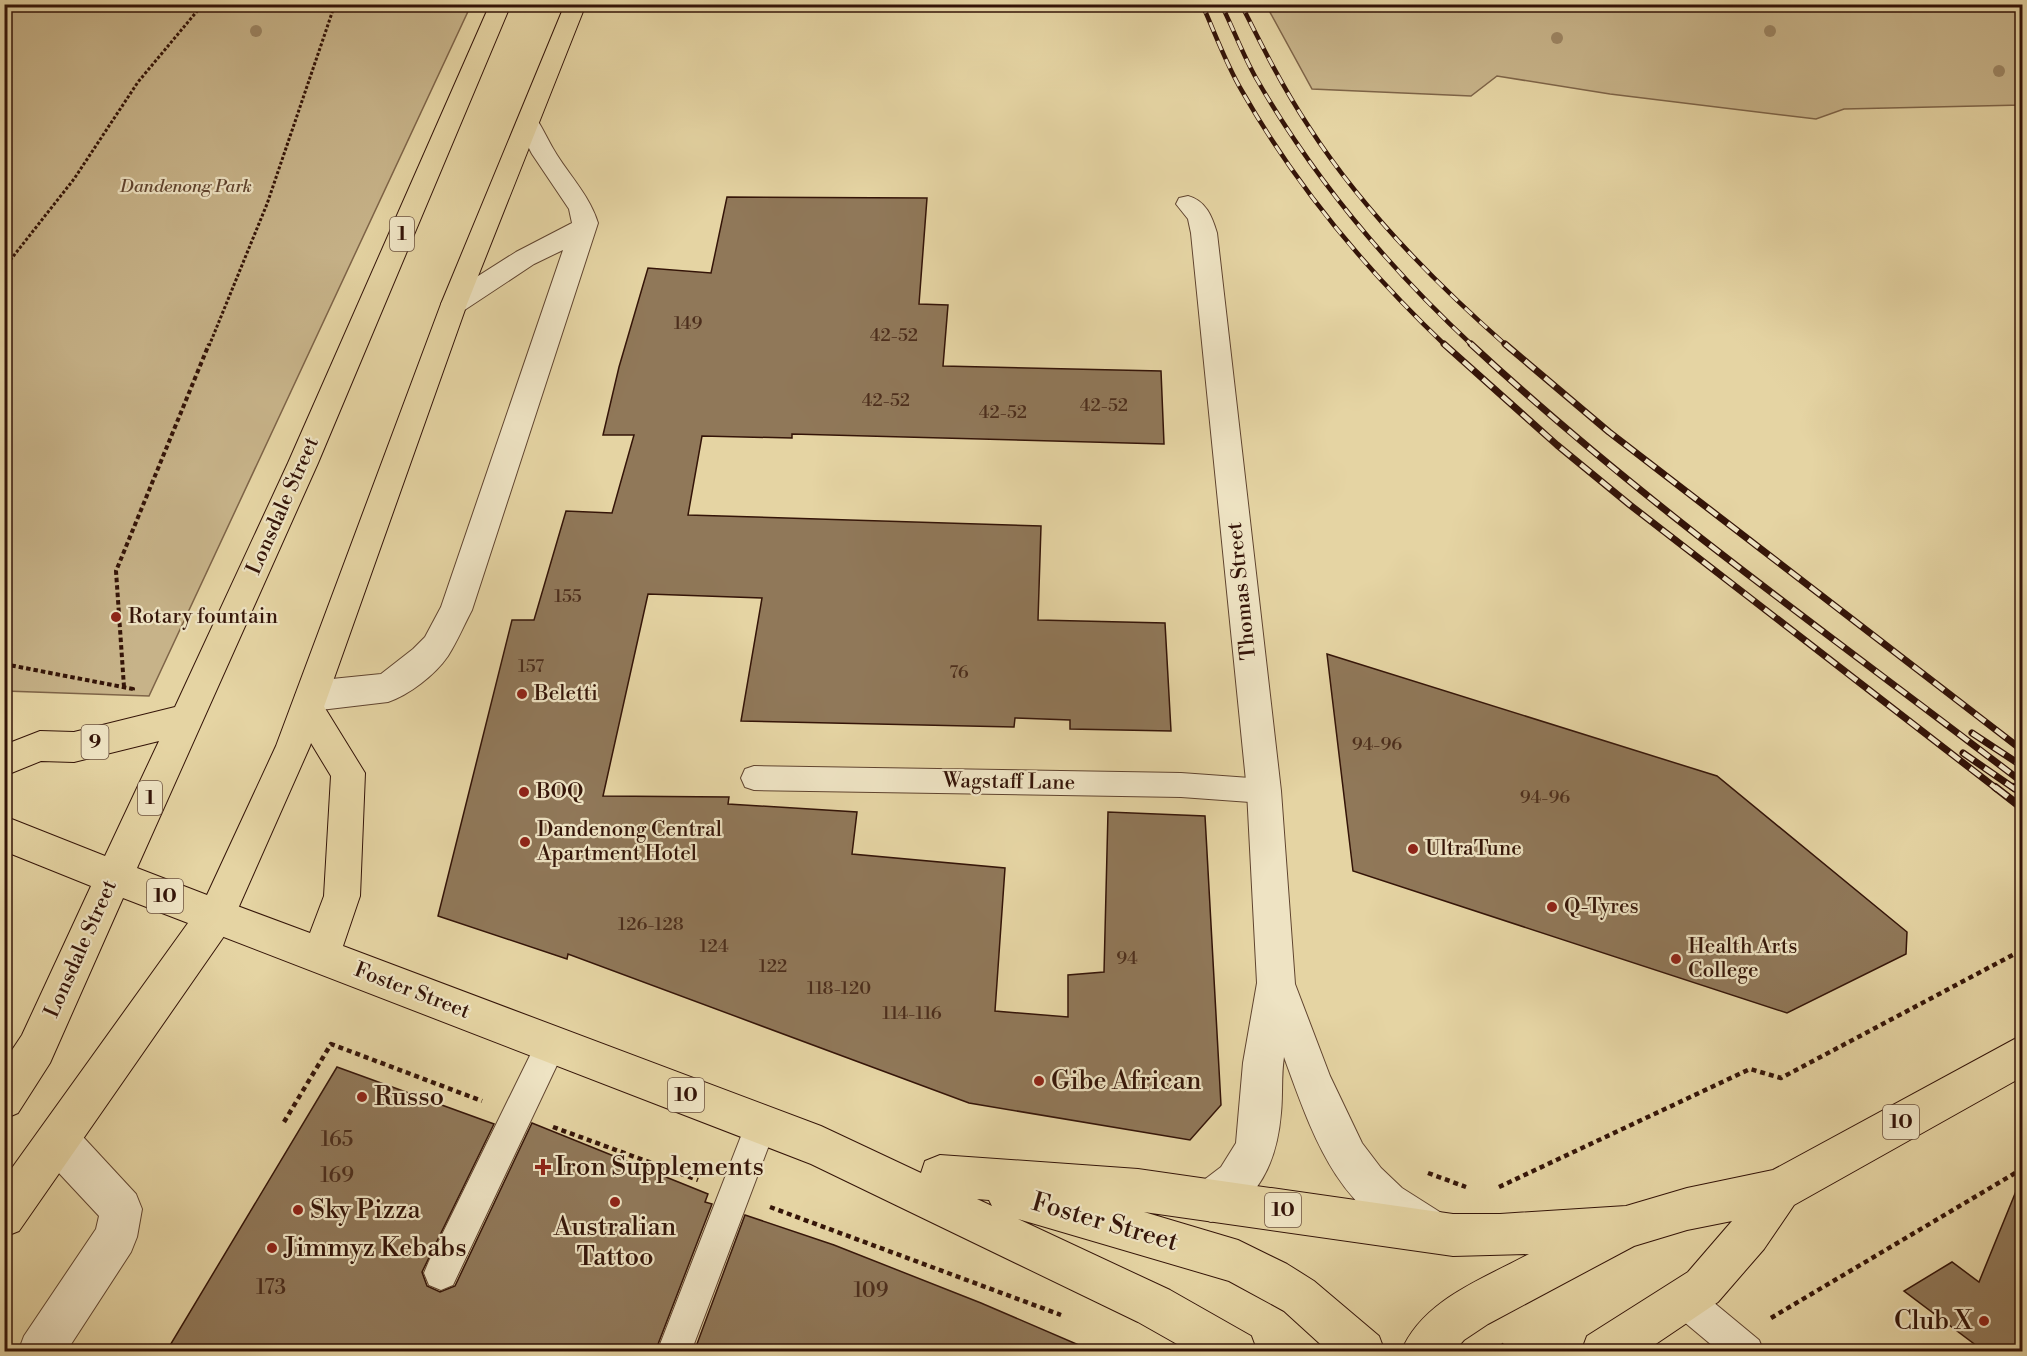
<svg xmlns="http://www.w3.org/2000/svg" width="2027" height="1356" font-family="'Libre Bodoni',serif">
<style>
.green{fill:#c7b389;stroke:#7e6448;stroke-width:1.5}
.building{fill:#907859;stroke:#341408;stroke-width:1.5}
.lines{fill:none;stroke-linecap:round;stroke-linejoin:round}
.lane-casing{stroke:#60442f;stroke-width:2}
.street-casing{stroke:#60442f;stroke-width:2}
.primary-casing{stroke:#341408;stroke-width:2}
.highway-casing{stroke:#341408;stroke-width:2}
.path-far2{stroke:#341408;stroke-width:3;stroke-dasharray:3 2;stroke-linecap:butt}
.path-far1{stroke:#341408;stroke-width:4;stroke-dasharray:4.5 3;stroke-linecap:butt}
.path{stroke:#341408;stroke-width:4.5;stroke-dasharray:5 4;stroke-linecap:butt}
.lane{fill:#eee3c3;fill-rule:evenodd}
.street{fill:#eee3c3;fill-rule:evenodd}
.primary{fill:#e5d4a3;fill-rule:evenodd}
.highway{fill:#e5d4a3;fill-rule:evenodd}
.rail-far2-casing{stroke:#341408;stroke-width:4.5}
.rail-far1-casing{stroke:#341408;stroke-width:7}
.rail-casing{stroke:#341408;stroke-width:8}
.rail-far2{stroke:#eee3c3;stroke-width:3;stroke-dasharray:10;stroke-linecap:butt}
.rail-far1{stroke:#eee3c3;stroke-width:4.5;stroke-dasharray:13;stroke-linecap:butt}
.rail{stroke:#eee3c3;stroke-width:5;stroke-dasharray:16;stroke-linecap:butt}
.tree{fill:#9c8563}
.poi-dot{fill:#8f2418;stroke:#eee3c3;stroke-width:2}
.labels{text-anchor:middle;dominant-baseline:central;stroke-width:4.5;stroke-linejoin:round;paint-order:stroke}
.far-park-label{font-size:18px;font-style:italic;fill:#60442f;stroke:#eee3c3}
.number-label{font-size:18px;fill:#4b2d1c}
.shield{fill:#eee3c3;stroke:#6c5240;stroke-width:1.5}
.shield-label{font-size:20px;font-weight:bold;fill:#341408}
.street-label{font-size:21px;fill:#341408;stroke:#eee3c3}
.poi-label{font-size:21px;fill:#341408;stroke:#eee3c3;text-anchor:start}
.near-number-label{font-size:21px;fill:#4b2d1c}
.near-poi-label{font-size:26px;fill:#341408;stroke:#eee3c3;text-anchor:start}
.near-street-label{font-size:26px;fill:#341408;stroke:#eee3c3}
</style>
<rect width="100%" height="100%" fill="#e5d4a3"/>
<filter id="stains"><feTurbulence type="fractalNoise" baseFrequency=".00333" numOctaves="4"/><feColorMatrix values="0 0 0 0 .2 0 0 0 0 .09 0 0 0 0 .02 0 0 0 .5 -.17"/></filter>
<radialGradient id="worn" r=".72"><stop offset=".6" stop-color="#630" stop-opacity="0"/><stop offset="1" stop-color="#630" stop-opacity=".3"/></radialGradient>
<path class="green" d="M5,4L471,5L149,696L5,691Z
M1266,5H2022V105L1844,109L1816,119L1610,94L1497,76L1471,96L1312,89Z"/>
<path class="building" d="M727,197L927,198L919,304L948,305L943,366L1161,371L1164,444L792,434V438L702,436L688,515L1041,526L1038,620L1165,623L1171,731L1070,729V720L1015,718L1014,727L741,721L762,598L648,594L603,796L729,797L728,804L857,812L852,854L1005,868L995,1011L1068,1017V975L1104,972L1108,812L1205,816L1221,1105L1190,1140L969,1103L568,954L567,959L438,916L512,620H534L566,511L612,513L634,435H603L619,367L648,268L711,273Z
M1327,654L1717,776L1907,932L1906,954L1787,1013L1353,871Z
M337,1067L494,1124L422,1272L427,1286L440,1292L455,1286L532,1123L708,1194L705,1202L712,1204L655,1352H166Z
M2021,1179L2022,1352H1985L1904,1291L1952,1262L1979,1282Z
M745,1215L834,1245L981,1303L1095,1352H694Z"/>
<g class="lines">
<defs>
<path id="lane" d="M754,766L1181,773L1264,779L1274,782L1278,791L1274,800L1264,803L1181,797L754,790L745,787L741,778L745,769Z
M552,1029L563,1033L567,1044L453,1285L441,1290L429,1285L424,1273L429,1261L541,1033Z
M761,1108L772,1113L777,1124L691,1352H657L750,1113Z
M1683,1282L1695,1287L1759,1340L1764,1352H1720L1671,1311L1666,1299L1671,1287Z"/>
<path id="street" d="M528,116L536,118C544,130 549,143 557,155C571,177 590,197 598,223L472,610C464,625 457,642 448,656C435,675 409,695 388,702L312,711L300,706L295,696L300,686L312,681L381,674L413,649L425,637L441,607L563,250L534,264L463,311L454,313L445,311L441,304L445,297L516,252L572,223L569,209L532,154L516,123L520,118Z
M1188,196C1206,201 1212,216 1217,233L1281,791L1295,984L1330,1076L1362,1143L1381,1168L1402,1188L1443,1214L1449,1229L1443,1244L1428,1250C1338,1213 1315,1142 1284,1057C1281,1076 1283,1094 1281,1113C1277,1162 1259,1202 1211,1222L1196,1216L1190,1201L1196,1186L1221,1167L1236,1143L1243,1063L1257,983L1247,791L1191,233L1188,219L1176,204L1179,198Z
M58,1120L73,1126L136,1194L142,1209L137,1237L131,1252L66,1352H18L24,1336L96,1229L99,1216L43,1156L37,1141L43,1126Z"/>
<path id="primary" d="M308,695L320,700L365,773L360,896L343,946L821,1126L921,1173L925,1161L940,1155L1138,1169L1453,1214H1500L1626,1206L1687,1188L1773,1170L2022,1035V1077L1794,1205L1764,1249L1718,1302L1644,1352H1581L1587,1336L1688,1272L1732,1221L1687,1230L1634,1246L1488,1324L1464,1340L1453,1352H1401C1422,1300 1483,1279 1529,1254L1453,1256L1144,1212L1238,1240L1287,1264L1314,1281L1379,1336L1385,1352H1329L1284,1311L1229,1281L1018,1219L1170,1290L1251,1336L1257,1352H1191L1138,1322L811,1164L203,929L197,916L203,903L216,898L310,933L324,896L331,776L291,710L296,700ZM977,1199L989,1200L992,1206Z"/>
<path id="highway" d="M490,4H511L318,463L137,868L207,895L276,746L441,304L565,4H586L467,304L310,746L229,929L19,1231L4,1237V1179L188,923L123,898L50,1063L18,1113L4,1119V1062L22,1035L91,886L4,851V816L105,856L159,741L74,762L41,761L4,776V745L40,731L74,732L175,707L288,463Z"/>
</defs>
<use href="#lane" class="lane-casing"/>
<use href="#street" class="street-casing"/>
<use href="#primary" class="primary-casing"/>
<use href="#highway" class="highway-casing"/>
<path class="path-far2" d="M4,268L74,179L138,82L203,4
M209,346L267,204L335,4"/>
<path class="path-far1" d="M4,664L133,689L131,691
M124,687L116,571L209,344"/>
<path class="path" d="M284,1122L331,1044L482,1101
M553,1127L698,1180
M1428,1173L1466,1187
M1499,1187L1750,1069L1781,1078L2022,950
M770,1207L1061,1315
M1771,1318L2022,1169
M1501,1344L1507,1352"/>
<use href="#lane" class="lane"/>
<use href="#street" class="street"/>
<use href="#primary" class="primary"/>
<use href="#highway" class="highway"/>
<defs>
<path id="rail-far2" d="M1202,4C1215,33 1226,64 1242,91C1296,186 1366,270 1446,346
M1221,4C1233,28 1243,55 1256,78C1314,179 1388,267 1473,346
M1241,4C1262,46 1283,88 1309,127C1362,209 1434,282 1507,346"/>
<path id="rail-far1" d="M1444,344L1557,445L1630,505L1997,789
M1471,344C1643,504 1836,639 2022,782
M1505,344L1609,432L2022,750
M1972,733L2022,766
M1963,753L2015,789"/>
<path id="rail" d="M1995,787L2022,808
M2013,787L2022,793"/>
</defs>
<use href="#rail-far2" class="rail-far2-casing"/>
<use href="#rail-far1" class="rail-far1-casing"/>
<use href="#rail" class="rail-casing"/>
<use href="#rail-far2" class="rail-far2"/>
<use href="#rail-far1" class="rail-far1"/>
<use href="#rail" class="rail"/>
</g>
<g class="tree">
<circle cx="256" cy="31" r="6"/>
<circle cx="1770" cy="31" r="6"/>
<circle cx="1557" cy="38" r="6"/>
<circle cx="1999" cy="71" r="6"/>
</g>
<g class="poi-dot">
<circle cx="116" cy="617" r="6"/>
<circle cx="522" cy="694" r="6"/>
<circle cx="524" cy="792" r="6"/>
<circle cx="525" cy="842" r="6"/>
<circle cx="1413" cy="849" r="6"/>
<circle cx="1552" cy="907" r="6"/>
<circle cx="1676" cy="959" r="6"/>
<circle cx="1039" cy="1081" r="6"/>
<circle cx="362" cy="1097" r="6"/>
<path d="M540 1158h6v6h6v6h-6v6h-6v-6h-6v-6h6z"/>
<circle cx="615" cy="1202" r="6"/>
<circle cx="298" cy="1210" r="6"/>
<circle cx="272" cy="1248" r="6"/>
<circle cx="1984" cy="1321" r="6"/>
</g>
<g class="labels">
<g class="far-park-label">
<text x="186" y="186">Dandenong Park</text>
</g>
<g class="number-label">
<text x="688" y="323">149</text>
<text x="894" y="335">42-52</text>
<text x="886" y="400">42-52</text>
<text x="1104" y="405">42-52</text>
<text x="1003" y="412">42-52</text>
<text x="568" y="596">155</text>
<text x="531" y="666">157</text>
<text x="959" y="672">76</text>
<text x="1377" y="744">94-96</text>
<text x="1545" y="797">94-96</text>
<text x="651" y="924">126-128</text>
<text x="714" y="946">124</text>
<text x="1127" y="958">94</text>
<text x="773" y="966">122</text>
<text x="839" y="988">118-120</text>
<text x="912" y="1013">114-116</text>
</g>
<g class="shield">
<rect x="390" y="217" width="24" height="34" rx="4.5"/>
<rect x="81.5" y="725" width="27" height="34" rx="4.5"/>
<rect x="138" y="781" width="24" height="34" rx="4.5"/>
<rect x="147" y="879" width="36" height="34" rx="4.5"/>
<rect x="668" y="1078" width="36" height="34" rx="4.5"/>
<rect x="1883" y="1105" width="36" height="34" rx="4.5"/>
<rect x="1265" y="1193" width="36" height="34" rx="4.5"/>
</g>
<g class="shield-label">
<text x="402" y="234">1</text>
<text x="95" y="742">9</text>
<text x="150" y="798">1</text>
<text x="165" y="896">10</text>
<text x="686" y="1095">10</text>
<text x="1901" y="1122">10</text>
<text x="1283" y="1210">10</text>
</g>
<g class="street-label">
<text transform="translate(283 506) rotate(-66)">Lonsdale Street</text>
<text transform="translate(1242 591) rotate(-96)">Thomas Street</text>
<text transform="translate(1009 782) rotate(1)">Wagstaff Lane</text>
<text transform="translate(81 949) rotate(-66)">Lonsdale Street</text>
<text transform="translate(412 991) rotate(21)">Foster Street</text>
</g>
<g class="poi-label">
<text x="128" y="617">Rotary fountain</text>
<text x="534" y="694">Beletti</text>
<text x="536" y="792">BOQ</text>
<text x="537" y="830">Dandenong Central<tspan x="537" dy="24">Apartment Hotel</tspan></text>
<text x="1425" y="849">UltraTune</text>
<text x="1564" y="907">Q-Tyres</text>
<text x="1688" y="947">Health Arts<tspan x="1688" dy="24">College</tspan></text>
</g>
<g class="near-number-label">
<text x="337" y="1140">165</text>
<text x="337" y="1176">169</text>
<text x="271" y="1288">173</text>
<text x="871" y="1291">109</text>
</g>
<g class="near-poi-label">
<text x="1051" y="1081">Gibe African</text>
<text x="374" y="1097">Russo</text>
<text x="555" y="1167">Iron Supplements</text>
<text x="310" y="1210">Sky Pizza</text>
<text x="615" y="1227" text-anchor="middle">Australian<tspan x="615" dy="30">Tattoo</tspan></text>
<text x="284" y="1248">Jimmyz Kebabs</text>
<text x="1972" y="1321" text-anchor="end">Club X</text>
</g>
<g class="near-street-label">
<text transform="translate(1105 1222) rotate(16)">Foster Street</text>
</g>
</g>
<rect width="2027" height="1356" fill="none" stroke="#e5d4a3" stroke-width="24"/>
<rect x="6" y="6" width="2015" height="1344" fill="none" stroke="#341408" stroke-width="3"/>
<rect x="12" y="12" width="2003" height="1332" fill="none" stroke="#341408" stroke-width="1.5"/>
<rect width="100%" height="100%" filter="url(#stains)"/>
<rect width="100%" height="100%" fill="url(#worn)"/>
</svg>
